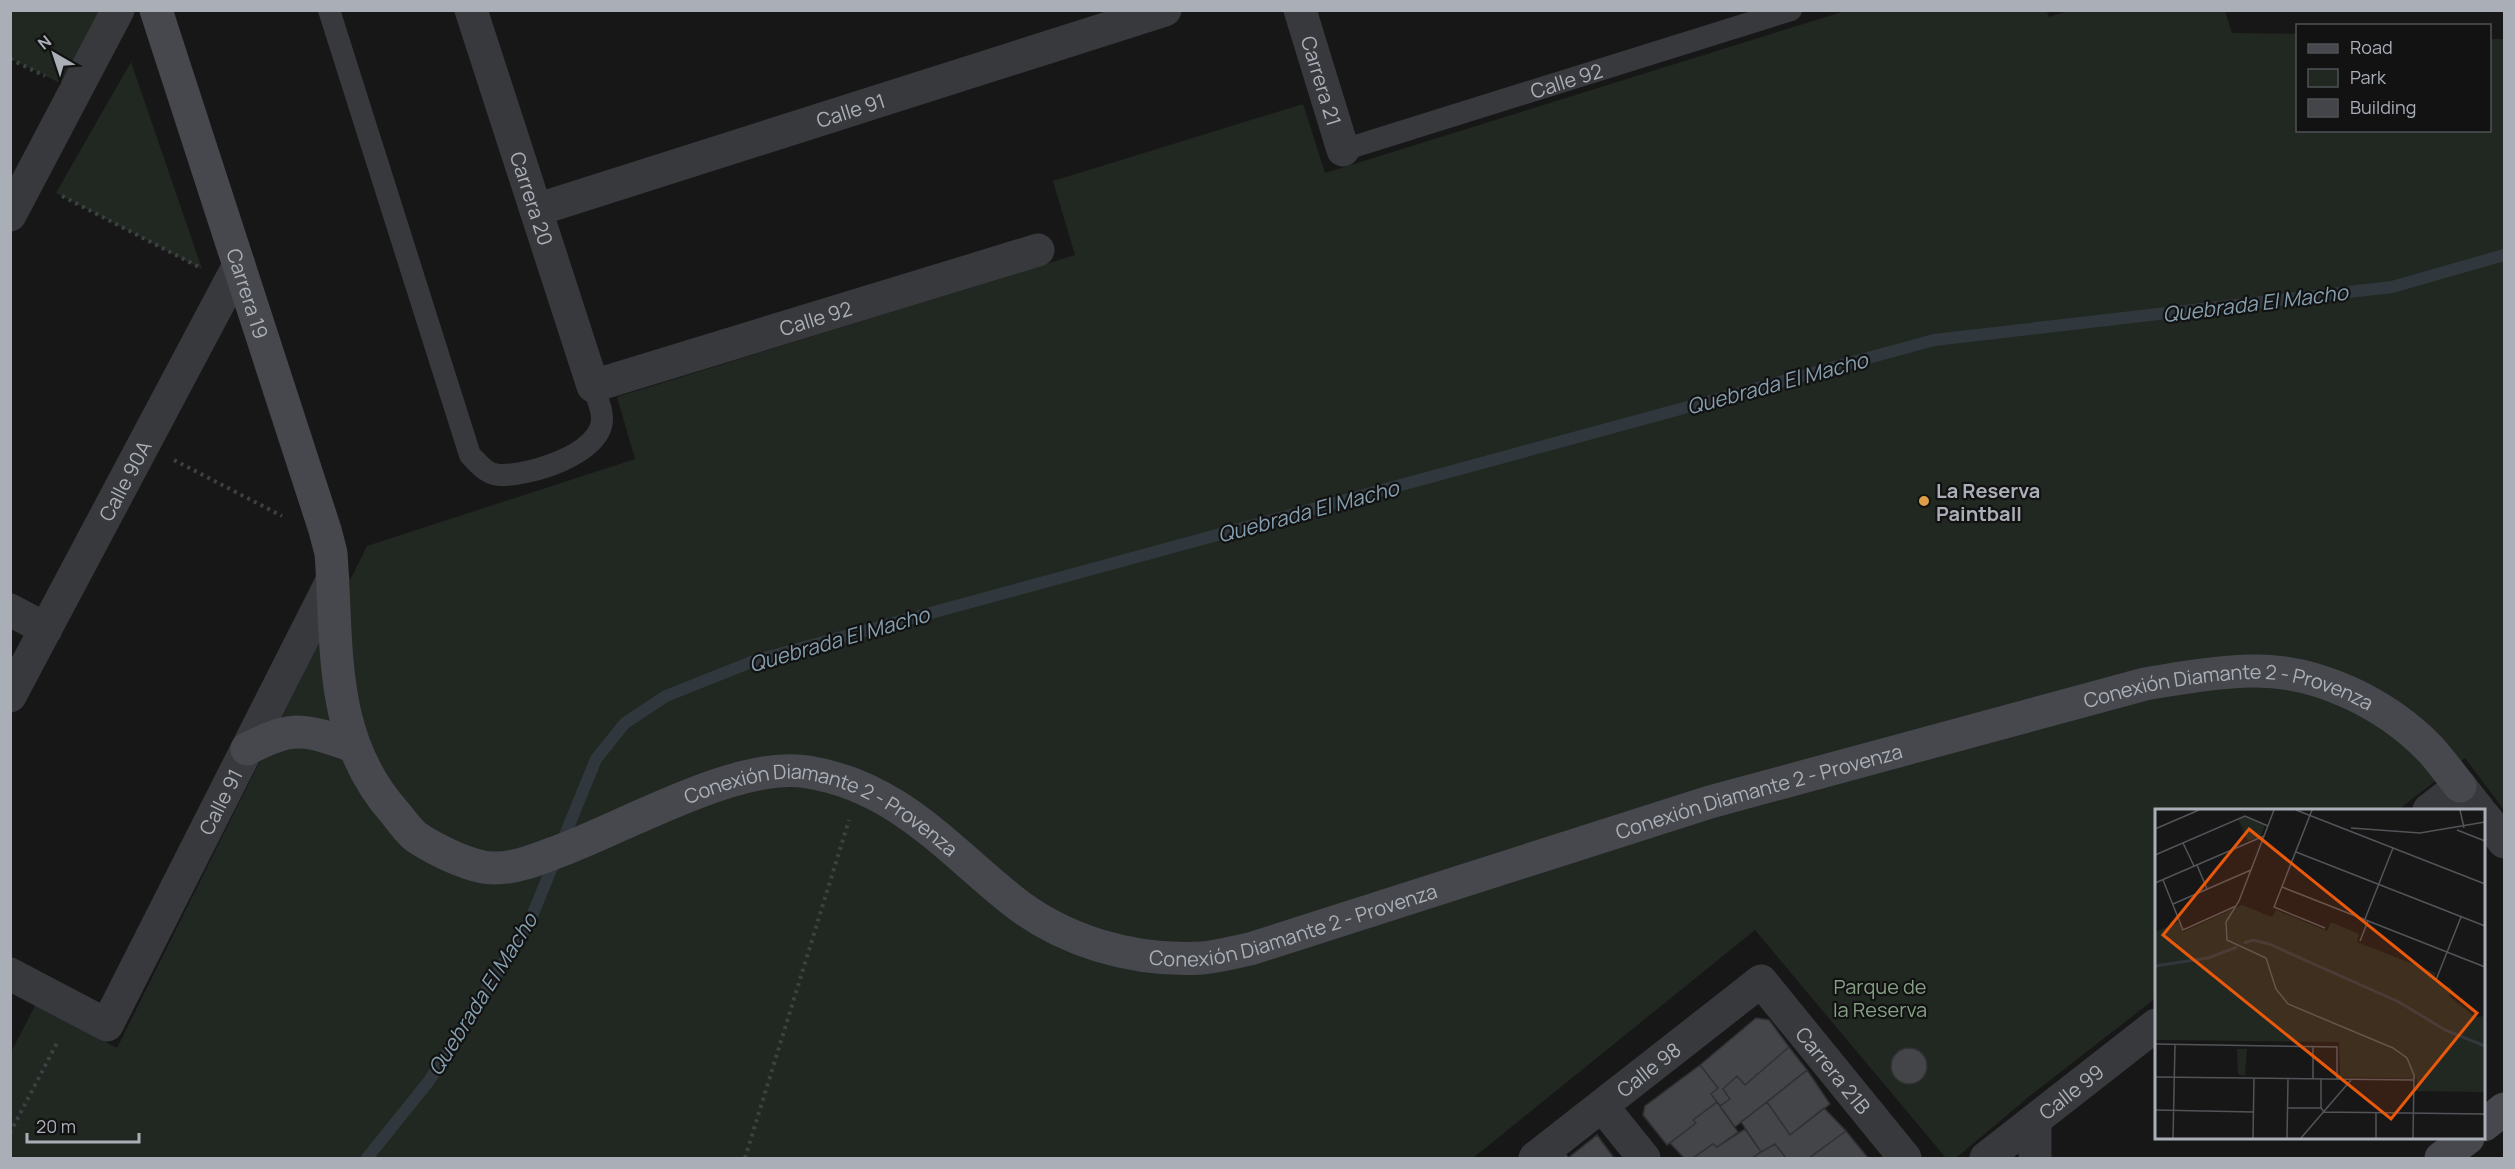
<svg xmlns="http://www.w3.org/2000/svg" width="2515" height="1169" font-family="Manrope,sans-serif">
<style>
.green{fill:#212821}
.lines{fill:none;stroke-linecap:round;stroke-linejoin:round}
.stream{stroke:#30383d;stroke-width:12}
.building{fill:#444548;stroke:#313134;stroke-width:1.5}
.path{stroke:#3e4044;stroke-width:4;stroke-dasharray:3 4.5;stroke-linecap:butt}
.lane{stroke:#38393d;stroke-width:22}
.street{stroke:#38393d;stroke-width:33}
.secondary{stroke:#46484d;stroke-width:33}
.poi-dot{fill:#de9e48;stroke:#121213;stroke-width:2}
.labels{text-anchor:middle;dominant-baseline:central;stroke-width:4.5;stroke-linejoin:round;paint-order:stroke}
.street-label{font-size:20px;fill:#aaafb7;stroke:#121213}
.poi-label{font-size:20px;font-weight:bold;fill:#aaafb7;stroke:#121213;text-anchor:start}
.park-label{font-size:20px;fill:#84a083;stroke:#121213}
.water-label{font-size:21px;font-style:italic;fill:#859fae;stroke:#121213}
.inset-river{fill:none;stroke:#30383d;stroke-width:3}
.inset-road{fill:none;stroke:#525458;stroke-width:1.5}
.view{fill:#e8590c;fill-opacity:0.15;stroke:#e8590c;stroke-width:3}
.inset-edge{fill:none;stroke:#aaafb7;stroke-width:3}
</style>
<rect width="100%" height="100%" fill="#171718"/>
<path class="green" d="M2046,10L2049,17L2071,10L2225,11L2232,33L2297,34L2298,130H2490V39H2504V810L2465,758L2398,810H2156V998L2031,1095L1956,1158H1946L1755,930L1473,1158H11V1052L36,1004L117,1048L367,546L635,459L617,397L1075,255L1053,181L1303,104L1325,173L1845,11Z
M10,11H104L64,85L11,59Z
M131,62L202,269L56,193Z"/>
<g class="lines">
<path class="stream" d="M367,1158L429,1081L530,921L596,759L625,723L666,696L754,661L1934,340L2392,287L2504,255"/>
</g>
<path class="building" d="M1756,1018L1769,1020L1789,1047L1745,1085L1737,1076L1723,1089L1730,1099L1720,1106L1711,1094L1718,1088L1700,1065Z
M1789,1047L1807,1070L1735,1127L1720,1106L1730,1099L1723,1089L1737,1076L1745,1085Z
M1891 1066a18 18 0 1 1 36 0a18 18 0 1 1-36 0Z
M1700,1065L1718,1088L1711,1094L1717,1102L1693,1120L1696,1123L1667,1145L1643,1115L1645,1106Z
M1807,1070L1830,1104L1790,1135L1767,1102Z
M1717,1102L1738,1132L1717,1147L1713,1144L1693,1158H1684L1670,1143L1696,1123L1693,1120Z
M1767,1102L1790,1135L1824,1108L1846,1131L1809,1158H1786L1775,1144L1761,1152L1741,1122Z
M1745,1129L1761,1152L1752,1158H1693L1713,1144L1717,1147Z
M1846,1131L1868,1158H1809Z
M1597,1135L1614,1158H1560L1566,1154L1568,1158Z
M1775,1144L1786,1158H1752L1761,1152Z"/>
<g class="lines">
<path class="path" d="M10,59L45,76
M62,196L199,267
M174,460L282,516
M10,1133L58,1041
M745,1158L849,820"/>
<g class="lane">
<path d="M329,10L470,455C479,464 487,475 500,475C529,476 603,454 602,418C602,408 596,395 593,386"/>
<path id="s1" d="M1343,150L1791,10"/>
</g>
<g class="street">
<path id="s2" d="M471,10L593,386L1038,250"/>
<path id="s3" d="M1300,10L1343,150"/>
<path id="s4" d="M536,210L1165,10"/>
<path d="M10,215L118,10"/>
<path d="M10,610L46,629"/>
<path id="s5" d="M10,696L239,265"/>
<path d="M2429,810L2460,786L2479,810"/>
<path d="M2484,816L2504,842"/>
<path id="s6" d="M10,974L107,1025L333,579"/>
<path d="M1602,1106L1644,1158"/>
<path id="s7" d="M1535,1158L1761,981L1905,1158"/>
<path id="s8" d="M1986,1158L2156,1025"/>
<path d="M2035,1158V1120"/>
</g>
<g class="secondary">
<path id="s9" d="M156,10L325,530L331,553C338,648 328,739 396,814C402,822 409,831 416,837C434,849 473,869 495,868C515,868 536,860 554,853C624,828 737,760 808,772C895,786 944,845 1008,897C1061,941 1133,962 1202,958C1218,957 1234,952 1250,949L1710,802L2145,684C2180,678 2215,672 2250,671C2316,669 2386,703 2431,750C2441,761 2450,774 2460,786"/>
<path d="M247,749C293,725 305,729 353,746"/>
<path d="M2484,1125L2504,1109"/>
<path d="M2441,1158L2468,1138"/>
</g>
</g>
<circle class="poi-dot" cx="1924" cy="501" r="6"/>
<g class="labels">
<g class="street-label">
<text stroke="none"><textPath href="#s3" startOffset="74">Carrera 21</textPath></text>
<text stroke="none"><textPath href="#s1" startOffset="234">Calle 92</textPath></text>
<text stroke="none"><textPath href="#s4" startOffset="330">Calle 91</textPath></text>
<text stroke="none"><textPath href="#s2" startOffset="198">Carrera 20</textPath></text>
<text stroke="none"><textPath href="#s9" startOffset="298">Carrera 19</textPath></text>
<text stroke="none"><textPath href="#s2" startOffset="628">Calle 92</textPath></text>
<text stroke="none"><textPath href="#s5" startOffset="244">Calle 90A</textPath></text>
<text stroke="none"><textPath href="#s9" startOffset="2808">Conexión Diamante 2 - Provenza</textPath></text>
<text stroke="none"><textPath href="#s9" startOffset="2322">Conexión Diamante 2 - Provenza</textPath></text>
<text stroke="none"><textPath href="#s6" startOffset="360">Calle 91</textPath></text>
<text stroke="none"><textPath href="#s9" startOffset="1314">Conexión Diamante 2 - Provenza</textPath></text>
<text stroke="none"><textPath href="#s9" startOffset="1836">Conexión Diamante 2 - Provenza</textPath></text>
<text stroke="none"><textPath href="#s7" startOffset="144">Calle 98</textPath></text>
<text stroke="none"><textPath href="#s7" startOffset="402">Carrera 21B</textPath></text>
<text stroke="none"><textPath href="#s8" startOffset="108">Calle 99</textPath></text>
</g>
<g class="poi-label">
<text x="1936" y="490">La Reserva<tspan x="1936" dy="23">Paintball</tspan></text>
</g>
<g class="park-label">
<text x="1880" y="986">Parque de<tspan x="1880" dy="23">la Reserva</tspan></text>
</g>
<g class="water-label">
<text transform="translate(2255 303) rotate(-7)">Quebrada El Macho</text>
<text transform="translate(1777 383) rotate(-15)">Quebrada El Macho</text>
<text transform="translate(1308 511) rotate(-15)">Quebrada El Macho</text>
<text transform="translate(839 639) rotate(-16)">Quebrada El Macho</text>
<text transform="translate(482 994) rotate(-58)">Quebrada El Macho</text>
</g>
</g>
<g transform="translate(2155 809)">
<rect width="330" height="330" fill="#171718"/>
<path d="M90,7L110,15L106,27L93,32L83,10ZM87,96L117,108L121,101L172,122L176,113L204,125L202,133L281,164L278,172L297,179L294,187L320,208L330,207V283L261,282L262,270L185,268L184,233L0,231V123L24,113L28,123ZM82,240H92L90,267L83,265Z" fill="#212821"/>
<path class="inset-river" d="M89,134L98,131L114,135L244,193L290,221L330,237M0,157L53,149L82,138"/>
<path class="inset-road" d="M119,1L84,92L71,113L72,131L111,149L121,180L133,195L238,239L252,249L259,266L258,329M141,1L330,75M157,1L119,98L170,119M305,1L309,19M196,19L265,24L330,13M0,20L44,1M302,21L330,32M28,34L39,57M141,43L330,117M0,46L90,7L113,17M42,56L52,80M8,71L28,121L81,97M0,74L109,27M127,78L330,158M18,95L96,61M210,110L238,39M205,132L213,112M281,171L306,108M0,235L182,238V270M158,238V270M0,268L259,271M133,299H166L169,303L330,305M166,299V270M0,301L99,303M18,329L20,235M98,329L99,269M132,329L133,270M146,329L196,271M221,329V304"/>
<path class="view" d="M94,20L322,204L236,310L8,126Z"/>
<rect width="330" height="330" class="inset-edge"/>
</g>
<rect width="2515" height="1169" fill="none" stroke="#aaafb7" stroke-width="24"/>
<rect x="2296" y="24" width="195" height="108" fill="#121213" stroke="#4f5155" stroke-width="1.5"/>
<rect x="2308" y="44" width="30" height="9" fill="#46484d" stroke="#4f5155" stroke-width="1.5"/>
<text x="2350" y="54" font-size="18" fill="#aaafb7">Road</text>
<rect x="2308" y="69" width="30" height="18" fill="#212821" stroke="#4f5155" stroke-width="1.5"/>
<text x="2350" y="84" font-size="18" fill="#aaafb7">Park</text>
<rect x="2308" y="99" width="30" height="18" fill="#444548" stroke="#4f5155" stroke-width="1.5"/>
<text x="2350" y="114" font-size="18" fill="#aaafb7">Building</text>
<g transform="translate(54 54) rotate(321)" stroke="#121213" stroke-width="4.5" paint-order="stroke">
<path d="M0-4.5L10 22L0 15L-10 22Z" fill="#aaafb7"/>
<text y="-9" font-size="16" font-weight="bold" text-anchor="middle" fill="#aaafb7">N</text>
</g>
<path d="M27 1133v9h112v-9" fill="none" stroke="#aaafb7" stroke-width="3"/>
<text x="36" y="1133" font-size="18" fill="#aaafb7" stroke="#121213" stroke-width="4.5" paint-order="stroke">20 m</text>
</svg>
